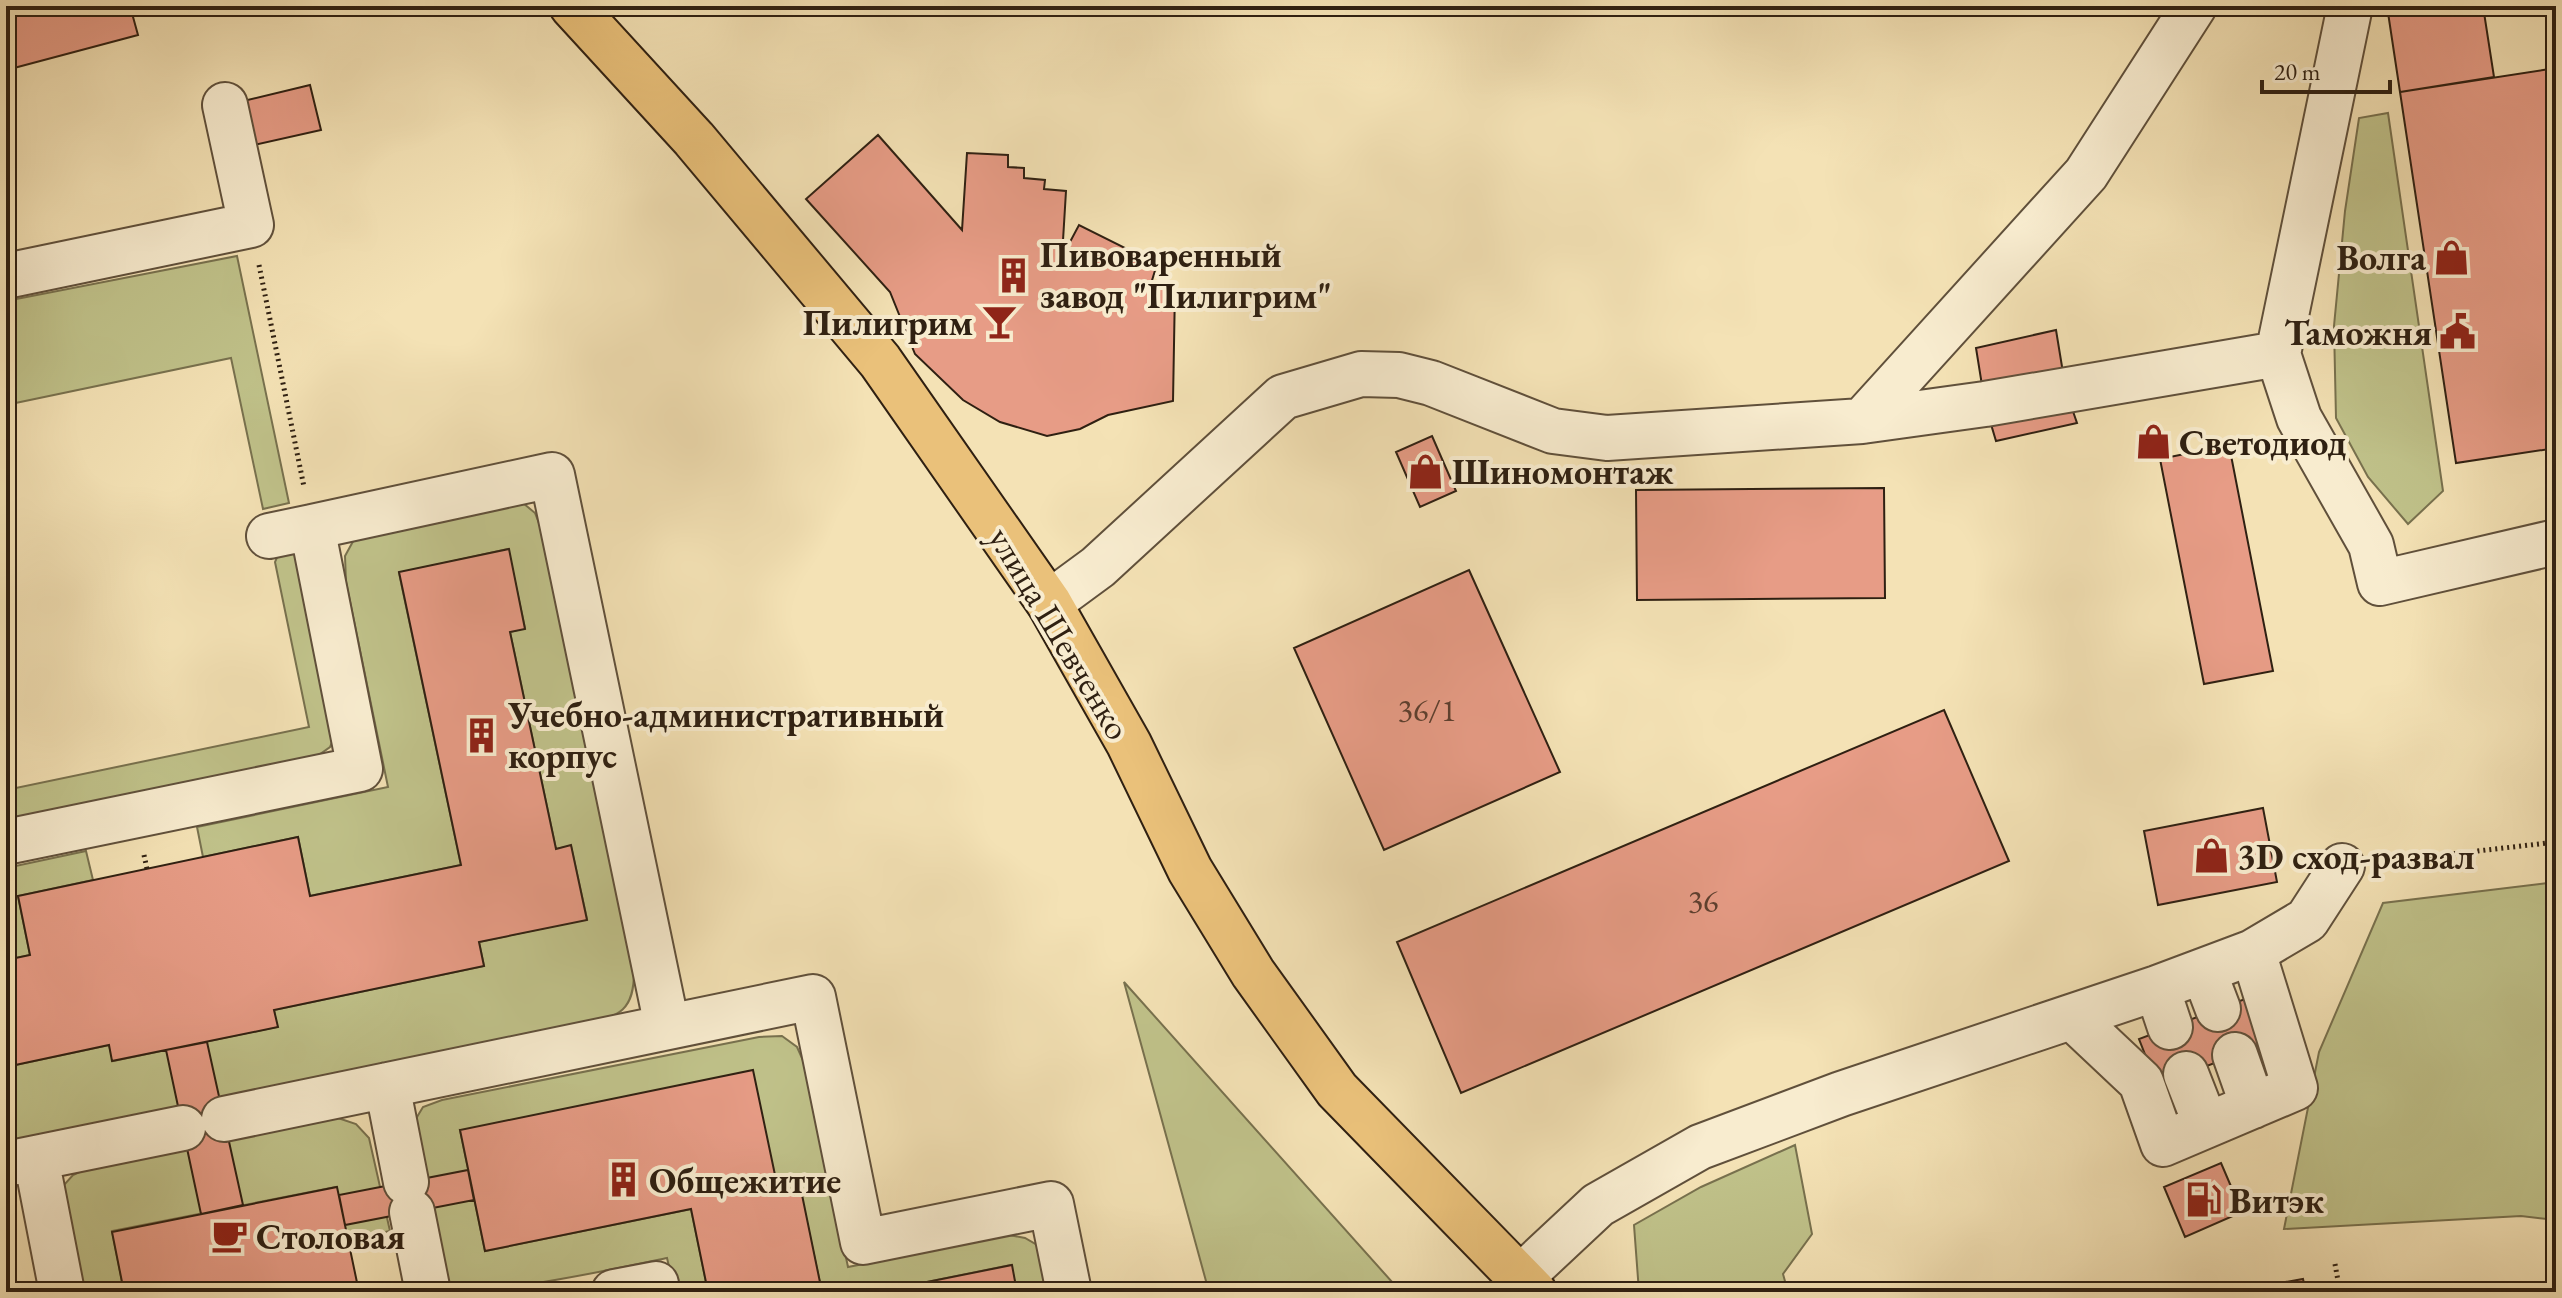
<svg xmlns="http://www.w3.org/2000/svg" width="2562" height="1298" font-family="'EB Garamond',serif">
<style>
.green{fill:#c0c28a;stroke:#78714e;stroke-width:2}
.building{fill:#e79c86;stroke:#2f2012;stroke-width:2}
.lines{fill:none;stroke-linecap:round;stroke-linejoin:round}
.minor-casing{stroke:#60503b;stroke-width:48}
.major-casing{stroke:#2f2012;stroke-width:48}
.path{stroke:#2f2012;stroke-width:5;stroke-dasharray:2 4;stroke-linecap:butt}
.minor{stroke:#f8eccf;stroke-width:44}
.major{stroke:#eac17a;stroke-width:44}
.labels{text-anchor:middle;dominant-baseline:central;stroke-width:8;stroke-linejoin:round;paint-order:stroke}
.number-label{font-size:32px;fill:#5d3f2f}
.poi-label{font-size:36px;font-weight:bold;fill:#2f2012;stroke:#f8eccf;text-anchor:start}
.street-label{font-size:36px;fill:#2f2012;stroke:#f8eccf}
</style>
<rect width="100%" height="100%" fill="#f4e2b5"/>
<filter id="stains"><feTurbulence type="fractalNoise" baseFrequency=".0025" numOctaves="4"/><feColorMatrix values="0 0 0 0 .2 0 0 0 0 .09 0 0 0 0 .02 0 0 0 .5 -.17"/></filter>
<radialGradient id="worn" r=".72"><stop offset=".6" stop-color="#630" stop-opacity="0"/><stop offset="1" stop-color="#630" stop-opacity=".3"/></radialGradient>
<path class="green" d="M2388,113L2443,491L2408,524L2368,477L2336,418L2334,326L2345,211L2359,118Z
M237,256L289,503L263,509L231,358L6,405V301Z
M523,503L535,513L544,536L634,968C635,1014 618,1016 578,1026L6,1142V1067L109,1045L113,1061L277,1027L274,1010L484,966L479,942L587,919L571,846L556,849L510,632L525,628L508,549L399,573L461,865L310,896L298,837L203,857L197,827L388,787L346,582L345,556L356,536Z
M296,550L336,732L330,747L313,759L6,822V790L309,727L275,562L278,555Z
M86,851L93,880L18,896L30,955L6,960V868Z
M2556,882V1220L2521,1216L2284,1229L2319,1052L2383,903Z
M1124,982L1401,1292H1209Z
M782,1036L797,1047L806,1067L848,1267L1009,1235L1025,1238L1037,1245L1051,1292H1017L1011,1265L877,1292H822L800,1190L779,1194L460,1130L485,1251L691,1209L708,1292H675L667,1258C624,1267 482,1298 449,1288L414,1122L423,1107L442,1100L759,1037Z
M335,1117L356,1124L369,1138L390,1231L347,1240L336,1187L112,1231L124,1292H79L63,1186L73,1175L95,1165Z
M1795,1145L1812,1234L1783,1274L1788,1292H1639L1634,1225L1701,1187Z"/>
<path class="building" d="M6,6H130L138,35L14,68L6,40Z
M2387,6H2483L2494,77L2400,92Z
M2556,68V448L2456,463L2400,92Z
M310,85L321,130L250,146L239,102Z
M878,135L962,230L967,153L1008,155V167L1024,168V178L1045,180L1044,189L1066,191L1062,257L1079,225L1157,264L1150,287L1175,288L1173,401L1108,415L1080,429L1047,436L1000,422L963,400L915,354L890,292L806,199Z
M2056,330L2066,391L2077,423L1996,441L1985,404L1976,348Z
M1432,436L1456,491L1420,507L1396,452Z
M2229,445L2273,671L2204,684L2160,459Z
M1884,488L1885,598L1637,600L1636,490Z
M509,549L525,629L510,632L556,849L571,845L587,920L479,942L484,966L274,1010L278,1027L112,1061L109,1045L6,1067V960L30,955L18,896L298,837L310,896L461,865L399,572Z
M1469,570L1560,772L1384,850L1294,648Z
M1944,710L2009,861L1461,1093L1397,942Z
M2263,808L2277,882L2158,905L2144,831Z
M2245,999L2262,1045L2157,1085L2139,1039Z
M207,1042L243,1205L201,1214L166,1050Z
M753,1070L779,1194L801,1190L822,1292H708L691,1209L485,1251L460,1130Z
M2221,1163L2242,1212L2185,1237L2164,1187Z
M468,1170L474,1200L345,1225L339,1195Z
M337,1187L359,1292H124L112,1232Z
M1012,1265L1017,1292H877Z
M2303,1279L2306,1292H2229Z"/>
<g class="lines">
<defs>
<path id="minor" d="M6,276L251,225L225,105
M2278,354L2299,418L2371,545L2380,583L2556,542
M1862,421L2086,174L2194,6
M269,536L312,527
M1049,603L1098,567L1283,397L1361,374L1399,375L1431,383L1553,431L1607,438L1862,421L1985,404L2278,354L2350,6
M6,842L360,769L312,527L552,475L667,1026
M2204,972L2218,1009
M2157,988L2170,1027
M2072,1017L2141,1082L2163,1144L2295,1088L2253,952
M2235,1055L2253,1106
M2186,1074L2206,1125
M387,1085L406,1182
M224,1119L813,997L863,1242L1051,1204L1069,1292
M36,1158L62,1292
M6,1164L183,1128
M412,1212L428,1292
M1521,1277L1598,1205L1700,1147L1841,1094L2157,988L2253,952L2307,920L2342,866
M614,1292L656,1284L657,1292"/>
<path id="major" d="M572,6L694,139L880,361L1049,603L1129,744L1190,870L1253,973L1337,1090L1534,1292"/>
</defs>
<use href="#minor" class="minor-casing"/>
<use href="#major" class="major-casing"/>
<path class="path" d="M259,265L304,487
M144,855L147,869
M2382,862L2556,842
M2335,1264L2340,1292
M2162,1292L2192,1288L2193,1292"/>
<use href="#minor" class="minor"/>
<use href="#major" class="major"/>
</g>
<defs>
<symbol id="shop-bare" viewBox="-9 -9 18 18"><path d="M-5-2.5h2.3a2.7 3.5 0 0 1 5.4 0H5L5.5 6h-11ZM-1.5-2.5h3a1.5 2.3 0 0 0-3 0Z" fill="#8f2418" stroke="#f8eccf" stroke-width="2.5" paint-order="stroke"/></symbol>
<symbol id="building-bare" viewBox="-9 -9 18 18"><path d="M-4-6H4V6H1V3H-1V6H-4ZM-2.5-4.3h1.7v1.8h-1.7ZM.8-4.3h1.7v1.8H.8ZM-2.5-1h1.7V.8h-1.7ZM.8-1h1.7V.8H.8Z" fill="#8f2418" stroke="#f8eccf" stroke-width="2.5" paint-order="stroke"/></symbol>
<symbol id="bar-bare" viewBox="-9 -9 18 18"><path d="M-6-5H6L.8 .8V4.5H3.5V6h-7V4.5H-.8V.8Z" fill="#8f2418" stroke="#f8eccf" stroke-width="2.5" paint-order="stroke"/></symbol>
<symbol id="civic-bare" viewBox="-9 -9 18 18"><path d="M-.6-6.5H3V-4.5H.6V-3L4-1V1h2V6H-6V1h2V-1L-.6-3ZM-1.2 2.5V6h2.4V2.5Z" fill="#8f2418" stroke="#f8eccf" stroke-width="2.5" paint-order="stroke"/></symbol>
<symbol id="fuel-bare" viewBox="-9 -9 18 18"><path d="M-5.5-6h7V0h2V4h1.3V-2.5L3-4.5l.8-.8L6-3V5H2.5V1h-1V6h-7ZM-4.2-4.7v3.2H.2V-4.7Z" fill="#8f2418" stroke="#f8eccf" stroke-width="2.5" paint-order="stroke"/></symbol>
<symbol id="cafe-bare" viewBox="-9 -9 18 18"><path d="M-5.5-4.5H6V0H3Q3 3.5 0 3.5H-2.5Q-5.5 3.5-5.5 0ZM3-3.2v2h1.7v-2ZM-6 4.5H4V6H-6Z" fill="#8f2418" stroke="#f8eccf" stroke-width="2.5" paint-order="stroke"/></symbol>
</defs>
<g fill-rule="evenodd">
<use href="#shop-bare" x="2426" y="232" width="51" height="51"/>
<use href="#building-bare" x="988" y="250" width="51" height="51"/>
<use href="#bar-bare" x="974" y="296" width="51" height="51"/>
<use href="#civic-bare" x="2432" y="306" width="51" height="51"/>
<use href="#shop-bare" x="2128" y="416" width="51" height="51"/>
<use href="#shop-bare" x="1400" y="446" width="51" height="51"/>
<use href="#building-bare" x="456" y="710" width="51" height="51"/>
<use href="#shop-bare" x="2186" y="830" width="51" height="51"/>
<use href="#building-bare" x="598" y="1154" width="51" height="51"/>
<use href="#fuel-bare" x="2178" y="1174" width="51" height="51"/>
<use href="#cafe-bare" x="204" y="1210" width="51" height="51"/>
</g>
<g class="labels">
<g class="number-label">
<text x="1427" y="710">36/1</text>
<text x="1703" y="901">36</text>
</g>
<g class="poi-label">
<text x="1040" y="254">Пивоваренный<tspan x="1040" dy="41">завод "Пилигрим"</tspan></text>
<text x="2426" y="257" text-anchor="end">Волга</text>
<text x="973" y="322" text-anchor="end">Пилигрим</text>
<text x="2432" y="332" text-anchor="end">Таможня</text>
<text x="2179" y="442">Светодиод</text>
<text x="1452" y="471">Шиномонтаж</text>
<text x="508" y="714">Учебно-административный<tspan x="508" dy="41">корпус</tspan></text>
<text x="2237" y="856">3D сход-развал</text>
<text x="649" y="1180">Общежитие</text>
<text x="2229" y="1200">Витэк</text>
<text x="256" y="1236">Столовая</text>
</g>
<g class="street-label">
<text transform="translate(1060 633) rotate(59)">улица Шевченко</text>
</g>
</g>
<rect width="2562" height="1298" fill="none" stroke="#f4e2b5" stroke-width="32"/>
<rect x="8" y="8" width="2546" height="1282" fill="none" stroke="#2f2012" stroke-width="4"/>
<rect x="16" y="16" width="2530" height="1266" fill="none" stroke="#2f2012" stroke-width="2"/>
<path d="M2262 80v12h128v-12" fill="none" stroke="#2f2012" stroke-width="4"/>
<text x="2274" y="80" font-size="24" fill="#2f2012" stroke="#f8eccf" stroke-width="6" paint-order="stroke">20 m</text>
<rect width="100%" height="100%" filter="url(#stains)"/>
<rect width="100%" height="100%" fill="url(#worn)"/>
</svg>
